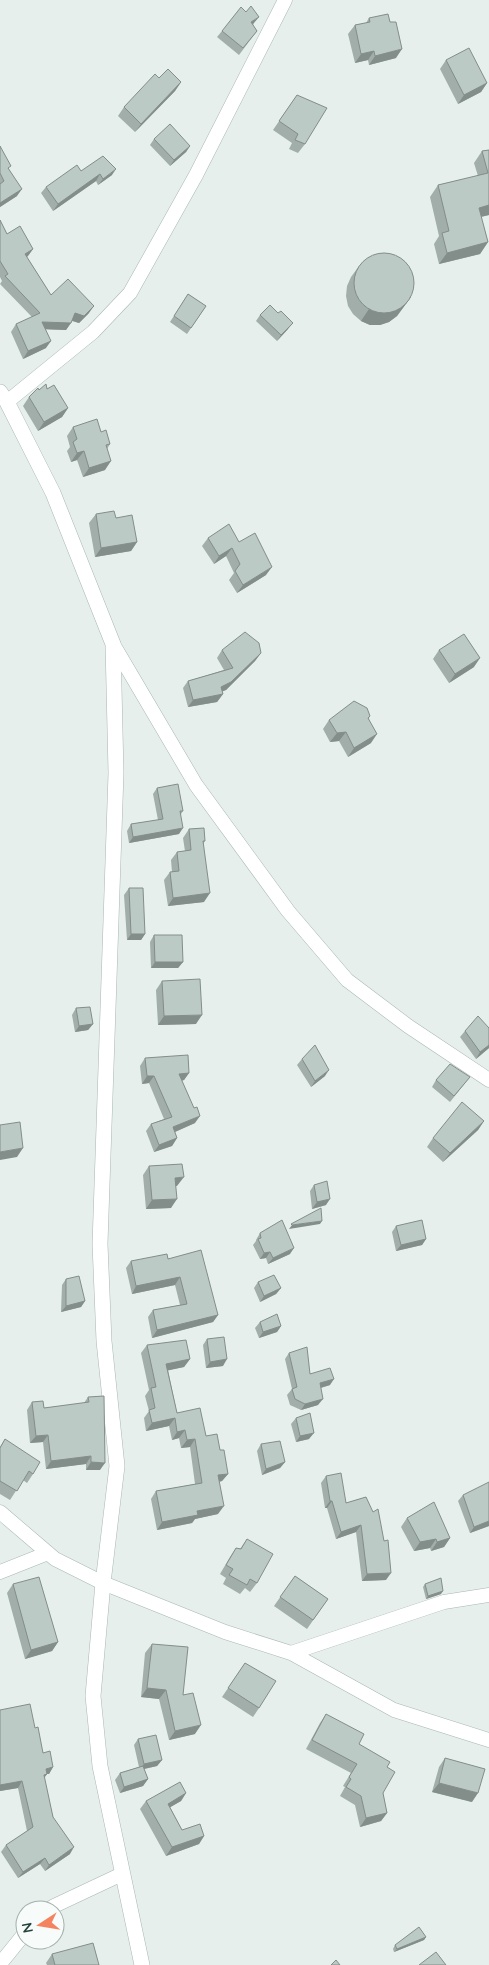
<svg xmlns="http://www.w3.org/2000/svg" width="489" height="1965" font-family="Quicksand,sans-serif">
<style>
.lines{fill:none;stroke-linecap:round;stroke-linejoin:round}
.minor-casing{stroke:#a8b8b2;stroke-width:15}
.tertiary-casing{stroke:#a8b8b2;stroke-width:16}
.minor{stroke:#fff;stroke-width:14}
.tertiary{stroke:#fff;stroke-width:15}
.wall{fill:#a1aea9}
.shaded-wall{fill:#838d89}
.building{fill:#bbcac4;stroke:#838d89}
</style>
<rect width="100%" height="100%" fill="#e6efeb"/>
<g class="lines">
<defs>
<path id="minor" d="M7,402L93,332L130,293L196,175L285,0
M113,644L196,785L288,911L347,980L408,1026L489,1080
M0,1512L55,1559L103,1583L225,1632L291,1653L394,1710L489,1740
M0,1572L48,1553
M291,1653L444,1602L489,1595
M48,1910L54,1906L122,1874
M0,1964L25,1933"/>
<path id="tertiary" d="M0,392L7,402L53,493L113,644L116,773L100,1244L104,1341L117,1466L103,1583L93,1696L100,1766L142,1965"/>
</defs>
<use href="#minor" class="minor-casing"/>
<use href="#tertiary" class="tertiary-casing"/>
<use href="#minor" class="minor"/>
<use href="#tertiary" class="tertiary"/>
</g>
<path class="wall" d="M369,18L396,58L369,65L368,60L355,63L348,34L355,25L366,23Z
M254,23L253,25L257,31L239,55L217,37L222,31Z
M446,60L487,83L481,92L458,104L440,69Z
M159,78L181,82L175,91L135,132L118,116L124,107Z
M297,95L305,144L298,153L289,149L292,143L273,130Z
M154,139L190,146L186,152L170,166L150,145Z
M0,146L9,169L17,196L0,207Z
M489,150V215L481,217L488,242L480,254L439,264L434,244L439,236L430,197L438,185L478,176L474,163L482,151Z
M81,171L112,175L98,185L96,181L53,211L41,193L46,187Z
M0,220L7,234L33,249L27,257L51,295L89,313L79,323L72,321L66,330L45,329L46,348L23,359L11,332L16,324L32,317L0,284L2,281L0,277Z
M359,266L411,297L397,316L389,322L380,325H370L361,321L353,314L348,306L346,296L347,286L351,277Z
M188,294L206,306L187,334L170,322Z
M278,313L288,329L277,341L256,321L260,315Z
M39,390L68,408L62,417L38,431L23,406L29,397Z
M73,427L101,432L110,444L107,449L105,470L83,477L77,460L71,462L67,451L70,447L67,436Z
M96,514L116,518L137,542L131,551L95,557L89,523Z
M208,538L239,542L266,575L237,593L229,580L234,573L226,556L214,564L202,546Z
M222,650L261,653L255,661L226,690L222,691L223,694L217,702L188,707L183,688L188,681L224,670L217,658Z
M439,650L474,667L449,683L433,659Z
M370,716L369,718L371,743L348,757L339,741L330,742L323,729L329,720Z
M157,788L183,811L181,814L179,834L129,843L127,831L131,824L158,820L153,794Z
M189,829L205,841L203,844L204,902L168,906L164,880L170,872H172L171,860L177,852L185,851L183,838Z
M129,888L145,934L141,940H127L124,895Z
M154,935L183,962L178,968H151L150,942Z
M162,981L196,1024L158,1025L156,990Z
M76,1008L93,1024L88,1030L75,1032L72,1015Z
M465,1031L489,1048L476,1059L460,1037Z
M145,1058L189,1073L184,1080L182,1081L195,1123L175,1132L177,1138L172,1146L154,1152L146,1131L151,1124L164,1119L149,1083L142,1084L140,1066Z
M302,1059L325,1076L311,1087L297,1065Z
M470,1077L450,1102L432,1087L436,1080Z
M484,1121L478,1130L443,1162L427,1147L433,1138Z
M149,1166L177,1186H176L171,1208L146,1209L143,1175Z
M314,1185L326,1205L312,1209L310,1191Z
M396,1226L426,1239L422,1245L396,1251L392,1232Z
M260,1233L290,1254L268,1264L266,1258L260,1259L253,1245L256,1241V1240Z
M168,1259L218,1315L213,1322L152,1338L148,1317L153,1310L180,1305L175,1285L132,1294L126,1268L131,1261Z
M66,1279L85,1301L81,1307L61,1312L62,1285Z
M258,1282L281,1288L276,1294L260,1302L254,1288Z
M260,1322L281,1326L277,1332L259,1338L255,1328Z
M207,1339L223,1366L206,1368L203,1345Z
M147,1345L190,1359L184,1367L168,1370L177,1413L206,1436L220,1450L228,1474L222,1481L219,1482L218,1514L195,1519L192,1523L157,1530L151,1499L156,1491L195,1484L190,1447L181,1448L179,1438L172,1440L169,1426L146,1431L144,1418L149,1411L145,1396L149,1390L141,1353Z
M289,1353L310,1374L330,1385L321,1388L318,1405L301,1410L290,1405L287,1395L292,1389L285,1359Z
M88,1397L100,1470H86V1464L46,1469L43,1442L30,1443L27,1410L32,1402L44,1408L84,1403Z
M296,1418L309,1439L296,1442L291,1424Z
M5,1439L33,1474L27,1483L23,1480L10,1500L0,1494V1447Z
M261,1444L285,1462L280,1468L262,1475L257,1451Z
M326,1476L346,1503L366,1497L386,1580L362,1581L356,1532L336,1539L327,1508H325L321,1483Z
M463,1495L489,1526L470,1533L458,1501Z
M407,1518L450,1538L444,1547L431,1551L430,1548L414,1551L401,1527Z
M247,1539L257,1583L250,1592L245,1588L240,1594L223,1584L226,1578L220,1574L230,1557L236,1548L240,1549Z
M295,1576L328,1599L307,1629L274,1606Z
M13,1584L58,1642L52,1651L25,1659L7,1593Z
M425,1584L441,1594L426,1599L423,1587Z
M152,1644L183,1695L195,1734L169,1740L159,1699L141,1697L145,1653Z
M245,1663L259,1708L253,1717L222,1697Z
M0,1710L35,1728L43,1753L53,1767L49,1774H47L44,1778L53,1817L70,1854L45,1871L40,1864L18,1878L1,1852L6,1845L27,1831L18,1788L0,1791Z
M326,1714L359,1744L387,1767L383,1793L387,1813L381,1821L360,1827L355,1805L340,1796L345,1787L343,1786L351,1773L306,1749L320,1723Z
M138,1739L162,1760L157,1766L144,1769L148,1779L143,1786L120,1793L115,1780L120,1773L139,1767L134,1745Z
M445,1758L472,1802L432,1792L439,1767Z
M186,1793L181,1801L170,1807L182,1830L204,1836L199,1844L166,1856L140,1809L146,1801Z
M426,1937L424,1940L394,1952L393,1949L395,1945Z
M52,1954L99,1965H47L46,1963Z"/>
<path class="shaded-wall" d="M259,17L254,23L247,28L251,22Z
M402,49L396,58L369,65L375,56Z
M374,51L368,60L355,63L361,54Z
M181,82L175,91L135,132L141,124Z
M487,83L481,92L458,104L464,95Z
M190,146L186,152L170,166L174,160Z
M116,169L112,175L98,185L103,179Z
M100,174L96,181L53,211L58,204Z
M22,189L17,196L0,207V203Z
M489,205V215L471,219L479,208Z
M488,242L480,254L439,264L447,253Z
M33,249L28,256L20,261L25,254Z
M411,297L397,316L389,322L380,325H370L361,321L369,309Z
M94,306L89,313L79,323L70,320L75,313Z
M42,322L71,323L66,330L37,329Z
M293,323L288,329L277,341L281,335Z
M51,341L46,348L23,359L28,351Z
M68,408L62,417L38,431L44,422Z
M84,451L77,460L71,462L77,453Z
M111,461L105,470L83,477L89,468Z
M137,542L131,551L95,557L101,548Z
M232,548L226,556L214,564L219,556Z
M272,567L266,575L237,593L243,585Z
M261,653L255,661L226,690L216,694L221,687Z
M480,658L474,667L449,683L455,674Z
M223,694L217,702L188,707L193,700Z
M346,732L339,741L330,742L337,733Z
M377,734L371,743L348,757L354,748Z
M183,828L179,834L129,843L133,837Z
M210,893L204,902L168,906L173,898Z
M131,934H145L141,940H127Z
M155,962H183L178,968H151Z
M202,1015L196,1024L158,1025L164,1016Z
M93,1024L88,1030L75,1032L79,1026Z
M489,1045V1048L476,1059L480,1052Z
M329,1070L325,1076L311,1087L315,1081Z
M189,1073L184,1080L174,1081L179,1074Z
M147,1076H154L149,1083L142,1084Z
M200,1116L195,1123L168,1135L173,1127Z
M484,1121L478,1130L443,1162L450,1153Z
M177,1138L172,1146L154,1152L159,1145Z
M23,1148L17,1157L0,1160V1152Z
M184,1177L177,1186H169L175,1178Z
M177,1199L171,1208L146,1209L152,1200Z
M330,1199L326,1205L312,1209L317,1202Z
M322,1221L320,1224L289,1229L292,1225Z
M426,1239L422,1245L396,1251L401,1245Z
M294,1248L290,1254L268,1264L273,1258Z
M270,1252L266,1258L260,1259L264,1253Z
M180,1277L175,1285L132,1294L136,1286Z
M281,1288L276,1294L260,1302L264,1296Z
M85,1301L81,1307L61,1312L66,1306Z
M218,1315L213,1322L152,1338L157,1330Z
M281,1326L277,1332L259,1338L263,1332Z
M190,1359L184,1367L161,1372L166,1364Z
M227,1359L223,1366L206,1368L210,1362Z
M334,1379L330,1385L316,1389L320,1383Z
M323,1399L318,1405L301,1410L305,1404Z
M175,1418L169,1426L146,1431L152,1423Z
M185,1430L179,1438L172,1440L177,1432Z
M314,1433L309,1439L296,1442L300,1436Z
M48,1435L43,1442L30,1443L36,1436Z
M195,1439L190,1447L181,1448L187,1440Z
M91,1456L86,1464L46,1469L51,1461Z
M91,1462L105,1463L100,1470H86Z
M285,1462L280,1468L262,1475L266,1469Z
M228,1474L222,1481L212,1483L218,1475Z
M330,1501H332L327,1508H325Z
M224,1506L218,1514L195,1519L192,1523L157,1530L162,1522L197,1511Z
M489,1521V1526L470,1533L474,1527Z
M361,1525L356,1532L336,1539L341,1532Z
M450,1538L444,1547L431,1551L437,1542Z
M436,1539L430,1548L414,1551L420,1542Z
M391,1573L386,1580L362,1581L367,1574Z
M443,1591L441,1594L426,1599L428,1596Z
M58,1642L52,1651L25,1659L31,1650Z
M147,1688L166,1690L159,1699L141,1697Z
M201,1725L195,1734L169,1740L175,1731Z
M162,1760L157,1766L139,1770L144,1764Z
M53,1767L49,1774H47L42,1781L46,1769Z
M148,1779L143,1786L120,1793L124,1787Z
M22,1781L18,1788L0,1791V1785Z
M439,1783L478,1793L472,1802L432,1792Z
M186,1793L181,1801L162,1812L168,1804Z
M387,1813L381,1821L360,1827L366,1818Z
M204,1836L199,1844L166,1856L172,1847Z
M74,1847L70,1854L45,1871L49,1865Z
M45,1858L40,1864L18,1878L23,1872Z
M426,1937L424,1940L394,1952L397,1949Z"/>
<path class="building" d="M251,6L259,17L251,22L257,31L243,48L222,31L241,7L246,12Z
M388,14L390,22H396L402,49L375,56L374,51L361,54L355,25L370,22L369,18Z
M469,48L487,83L464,95L446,60Z
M168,69L181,82L141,124L124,107L155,74L159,78Z
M297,95L327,108L305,144L295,140L298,134L279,121Z
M170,124L190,146L174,160L154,139Z
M0,146L11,166L8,168L22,189L0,203V184L4,181L0,173Z
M489,150V205L479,208L488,242L447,253L442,233L449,231L438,185L488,173L482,151Z
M103,156L116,169L103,179L100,174L58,204L46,187L77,165L81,171Z
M0,220L7,234L20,226L33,249L25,254L51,295L68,279L94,306L84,316L75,313L71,323L42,322L51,341L28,351L16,324L40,313L5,276L8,274L0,261Z
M354 283a30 30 0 1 1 60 0a30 30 0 1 1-60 0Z
M188,294L206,306L191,328L174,316Z
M270,305L278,313L281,311L293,323L281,335L260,315Z
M46,384L47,389L54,385L68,408L44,422L29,397L38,388L39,390Z
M97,419L101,432L106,430L110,444L106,445L111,461L89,468L84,451L77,453L73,442L77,439L73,427Z
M114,511L116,518L132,515L137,542L101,548L96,514Z
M229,524L239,542L255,533L272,567L243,585L235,571L240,564L232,548L219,556L208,538Z
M245,632L259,643L261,653L231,682L221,687L223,694L193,700L188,681L233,668L222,650Z
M464,634L480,658L455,674L439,650Z
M354,701L367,708L370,716L368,718L377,734L354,748L346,732L337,733L329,720Z
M178,784L183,811H180L183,828L133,837L131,824L163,819L157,788Z
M204,828L205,841H203L210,893L173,898L170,872L179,871L177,852L191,850L189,829Z
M129,888H143L145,934H131Z
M154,935H182L183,962H155Z
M200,979L202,1015L164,1016L162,981Z
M90,1007L93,1024L79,1026L76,1008Z
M478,1016L489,1028V1045L480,1052L465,1031Z
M315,1045L329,1070L315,1081L302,1059Z
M188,1055L189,1073L179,1074L194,1108L197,1107L200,1116L173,1127L177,1138L159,1145L151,1124L172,1117L154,1076H147L145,1058Z
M450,1064L470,1077L454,1096L436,1080Z
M462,1102L484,1121L450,1153L433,1138Z
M20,1122L23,1148L0,1152V1125Z
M182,1164L184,1177L175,1178L177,1199L152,1200L149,1166Z
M327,1181L330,1199L317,1202L314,1185Z
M321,1208L322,1221L292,1225L291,1224Z
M282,1220L294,1248L273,1258L270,1252L264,1253L258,1239L261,1238L260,1233Z
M422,1220L426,1239L401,1245L396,1226Z
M201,1250L218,1315L157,1330L153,1310L187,1304L180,1277L136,1286L131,1261L167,1254L168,1259Z
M274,1275L281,1288L264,1296L258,1282Z
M79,1276L85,1301L66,1306V1279Z
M277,1314L281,1326L263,1332L260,1322Z
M224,1337L227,1359L210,1362L207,1339Z
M186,1340L190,1359L166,1364L177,1413L200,1408L206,1436L217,1434L220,1450H224L228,1474L218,1475L224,1506L197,1511L198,1515L162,1522L156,1491L202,1483L195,1439L187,1440L185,1430L177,1432L175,1418L152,1423L149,1410L155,1408L151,1388L156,1387L147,1345Z
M307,1347L310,1374L330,1368L334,1379L320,1383L323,1399L305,1404L295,1399L292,1389L297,1387L289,1353Z
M104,1396L105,1463L91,1462V1456L51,1461L48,1435L36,1436L32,1402L43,1401L44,1408L89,1402L88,1397Z
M310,1413L314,1433L300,1436L296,1418Z
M5,1439L40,1462L33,1474L29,1471L17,1491L0,1481V1448Z
M280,1441L285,1462L266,1469L261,1444Z
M341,1473L346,1503L366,1497L373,1512L378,1509L384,1541L388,1540L391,1573L367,1574L361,1525L341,1532L332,1501H330L326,1476Z
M489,1482V1521L474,1527L463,1495Z
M434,1502L450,1538L437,1542L436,1539L420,1542L407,1518Z
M247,1539L273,1554L257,1583L250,1579L247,1585L229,1575L233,1569L226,1565L236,1548L241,1549Z
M295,1576L328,1599L313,1620L280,1597Z
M39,1577L58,1642L31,1650L13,1584Z
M441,1578L443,1591L428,1596L425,1584Z
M152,1644L188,1647L183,1695L193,1693L201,1725L175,1731L166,1690L147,1688Z
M245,1663L276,1681L259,1708L228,1688Z
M30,1704L35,1728L38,1727L43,1753L50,1751L53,1767L46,1769L47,1774L44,1775L53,1817L74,1847L49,1865L45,1858L23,1872L6,1845L33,1827L22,1781L0,1785V1710Z
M326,1714L364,1734L359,1744L390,1762L387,1767L395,1772L383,1793L387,1813L366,1818L361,1796L346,1787L351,1779L349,1777L357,1764L312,1740Z
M156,1735L162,1760L144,1764L138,1739Z
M445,1758L485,1769L478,1793L439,1783Z
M143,1766L148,1779L124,1787L120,1773Z
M180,1782L186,1793L168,1804L182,1830L200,1824L204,1836L172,1847L146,1801Z
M419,1927L426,1937L397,1949L395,1945Z
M93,1943L99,1965H55L52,1954Z
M436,1952L446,1965H419Z
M336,1960L340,1965H331Z"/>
<g transform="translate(40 1925) rotate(258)"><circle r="24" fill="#f7fbf9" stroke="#a3b1ad"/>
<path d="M0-4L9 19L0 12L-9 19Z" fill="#f4845f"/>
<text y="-8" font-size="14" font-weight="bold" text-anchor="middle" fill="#24423a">N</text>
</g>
</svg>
